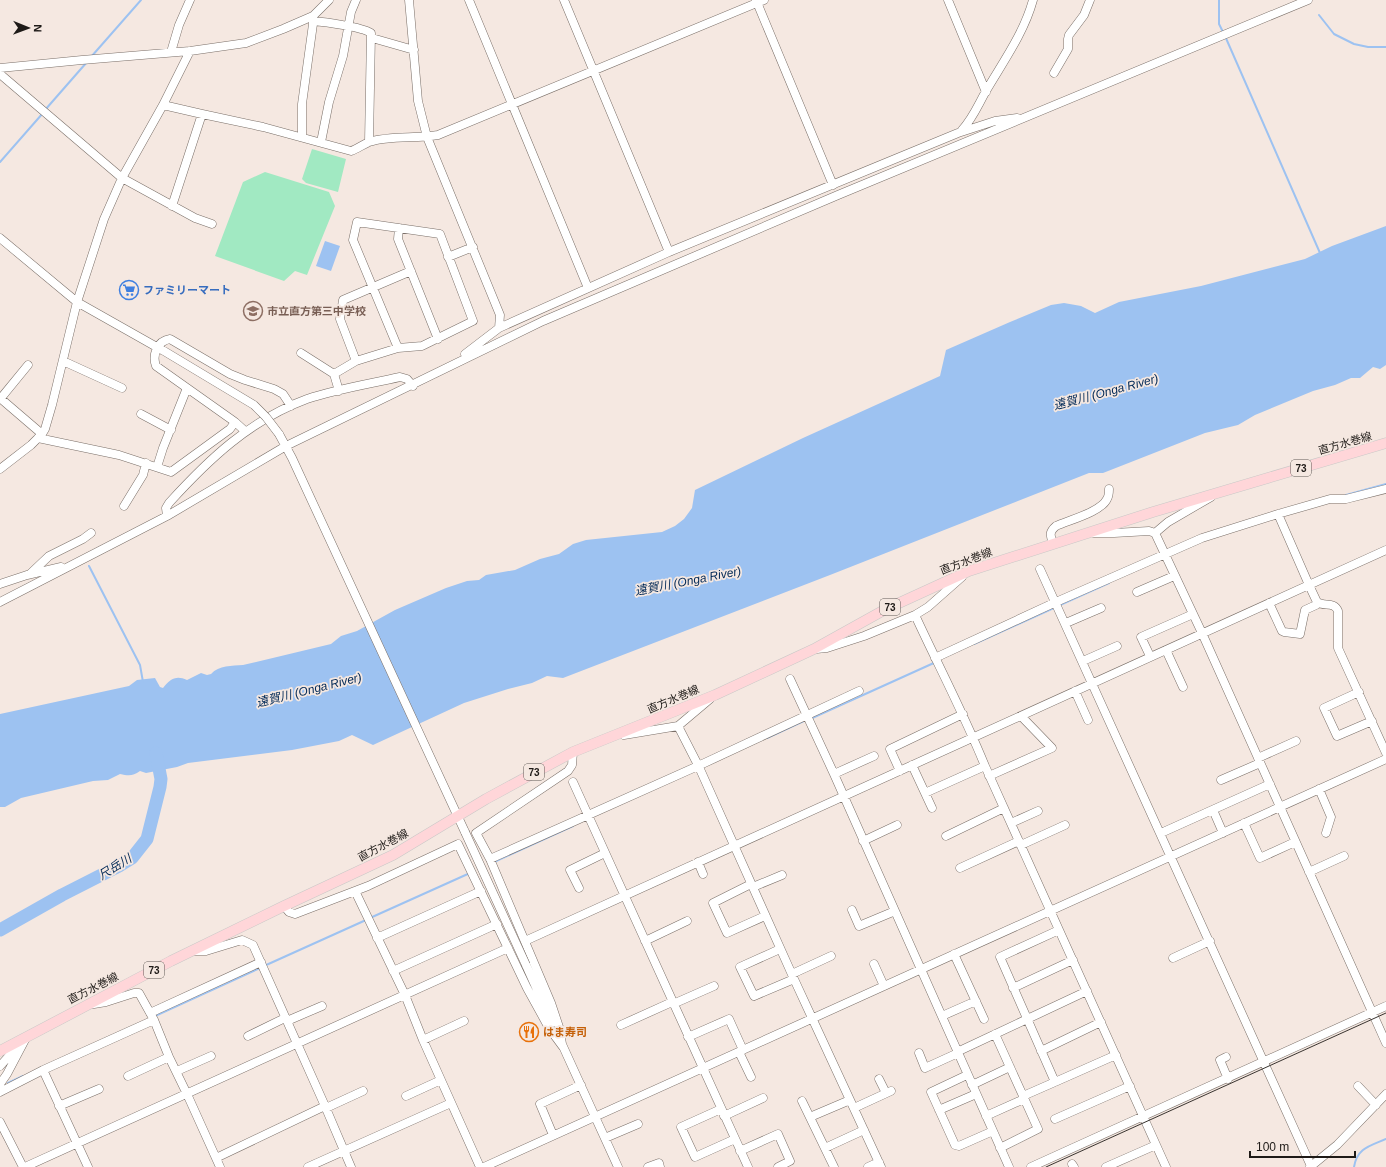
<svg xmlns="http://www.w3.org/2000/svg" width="1386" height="1167" font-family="Arial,'Noto Sans JP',sans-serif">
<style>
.green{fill:#a1e9c2}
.water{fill:#9dc2f1}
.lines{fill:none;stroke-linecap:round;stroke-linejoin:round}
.stream{stroke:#9dc2f1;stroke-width:2}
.river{stroke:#9dc2f1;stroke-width:13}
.minor-casing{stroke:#7a6f68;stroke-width:9}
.major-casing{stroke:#c9c8c7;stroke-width:11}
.minor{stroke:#fff;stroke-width:8}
.major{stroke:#ffd6d9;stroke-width:10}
.tram{stroke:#393430;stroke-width:1}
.minor-bridge-casing{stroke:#7a6f68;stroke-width:9;stroke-linecap:butt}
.minor-bridge{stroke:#fff;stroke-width:8}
.labels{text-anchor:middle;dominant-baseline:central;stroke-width:3.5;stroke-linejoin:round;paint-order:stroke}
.shield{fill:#f5e8e1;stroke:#5e5854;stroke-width:1}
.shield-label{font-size:10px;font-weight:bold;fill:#1e1a17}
.shop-label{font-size:11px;font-weight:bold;fill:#366cbe;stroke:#f5e8e1;text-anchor:start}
.education-label{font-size:11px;font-weight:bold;fill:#785e54;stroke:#f5e8e1;text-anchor:start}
.street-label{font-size:11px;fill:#1e1a17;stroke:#f5e8e1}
.food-label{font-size:11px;font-weight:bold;fill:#c56008;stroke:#f5e8e1;text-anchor:start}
.water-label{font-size:12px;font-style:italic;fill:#002856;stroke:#f5e8e1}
</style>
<rect width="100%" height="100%" fill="#f5e8e1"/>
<path class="green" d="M312,149L346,159L338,192L306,183L302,179Z
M265,172L329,192L335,206L307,275L295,271L284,281L215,256L243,182Z"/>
<path class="water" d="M1386,226V365L1380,369L1373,367L1360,378H1351L1335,385L1313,391L1255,415L1238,425L1205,433L1103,473H1089L830,575L563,678L547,676L532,683L508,689L464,703L373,745L352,735L339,741L292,750L188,763L177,767L146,773L140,771C133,776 129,776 120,774L108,780L93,781L21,798L5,807H0V714L129,686L137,680L155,678L160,687L163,688C170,679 176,675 187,680L201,673L207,675L211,674C219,665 232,666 243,665L331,644L341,636L357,631L395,610L446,588L467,581L479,580L486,575L515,570L540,559L559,554L573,544L586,540L662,532L675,526L684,519L692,508L695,490L803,438L940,376L946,350L1010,322L1051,305L1064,303L1081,306L1095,313L1119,302L1201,286L1305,259L1332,246Z
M325,241L340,246L331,271L316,266Z"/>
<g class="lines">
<path class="stream" d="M1219,0V24L1223,32
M1319,15L1334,34L1354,44L1368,47H1386
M1225,36L1320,253
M91,57L141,0
M45,110L87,62
M0,162L43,113
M1346,495L1386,484
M89,566L140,665L143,682
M1060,605L1109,583
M974,644L1056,607
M810,719L936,662
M767,738L806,720
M494,862L573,826
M370,918L470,873
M264,966L366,920
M155,1016L260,968
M8,1083L23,1076
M1354,1167C1357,1148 1370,1146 1386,1139"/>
<path class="river" d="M0,930L62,895L119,866L132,858L147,839L160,787L161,779L156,753"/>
<defs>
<path id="minor" d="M409,0L418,101L427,137L500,315L499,328
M469,0L588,288
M564,0L669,252
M756,0L833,185
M948,0L986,92
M313,21C325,22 362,27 371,33L369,142
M372,38L414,50
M171,52L179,25L190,0
M0,68L82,60L190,51L246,43L283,29L313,16L329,0
M1054,73L1068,49V39L1069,35L1084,15L1090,0
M0,74L122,178L195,218L212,224
M163,105L202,114L263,127L351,151C357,149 362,145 369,142C390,135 416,139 438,135L764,0
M962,130C973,118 978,105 986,91C1003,62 1024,33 1033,0
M302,137V104L313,24V16
M321,142L329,102L343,56L351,12L356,0
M172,206L202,114
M399,228L398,239L438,339
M0,238L77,302L162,350
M448,257L473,247
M301,353L334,374L339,391
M465,354L499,328L669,252L958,133L995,121L1017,118
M63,361L122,388
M356,361L340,319L343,300L411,271
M334,374L356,361L398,348L422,346L473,321L440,234L357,222L353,240L398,348
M0,398L42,434
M1,398L28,365
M141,414L171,430
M245,431L235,422L156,366C152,355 157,341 170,339L230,374L245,380L274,389L283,394L291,406
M279,434L292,458L465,832
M38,438L119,455L171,472L230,429L235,422
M157,467L163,448L187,388
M0,469L31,445L42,434L45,429L52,405L77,302L104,219L122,178L163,105L190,51
M124,506L143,475L146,463
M1278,514L1309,585L1317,602C1324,607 1334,601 1338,611V648L1386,753
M167,516L166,508L169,503C209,459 250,420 307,399C337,389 369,384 400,377L407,379L413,386
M1094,533H1114L1149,531L1155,533L1202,633L1386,1043
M1155,533L1168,522L1211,497
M1053,543C1050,535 1049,532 1056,526C1069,520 1101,512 1107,499C1109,496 1109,492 1109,489
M1040,569L1311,1166
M30,574L49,556L83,539L91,533
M0,584L27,575L61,567
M1137,592L1174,576
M0,602L167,516L286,446L543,321L838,195L1308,0
M1269,603L1282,631L1284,632L1300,634L1305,610L1316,605L1317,602
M915,615C938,665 964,714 985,766L1166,1167
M1066,623L1101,608
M816,649L827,648L864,636L915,615L928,607L962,577
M1166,650L1183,687
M1150,656L1141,637L1193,614
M935,658L1056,602L1202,538L1278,514L1330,499H1346L1386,489
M1083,661L1117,646
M790,679L834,774L1009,1167
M1075,691L1088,720
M1359,692L1324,708L1337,736L1372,721
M678,726L699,767L794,979L881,1167
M624,735L678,726L710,699
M1258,758L1296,741
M912,765L932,808
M900,771L890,749L963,714
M834,774L874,756
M989,776L1052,748L1021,716
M1221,780L1260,763
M573,782L748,1167
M1319,789L1331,817L1326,833
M925,793L985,766
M1213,810L1223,833
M1011,823L1038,811
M1244,823L1260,858L1295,842
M1161,833L1270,784
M946,836L1004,808
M863,841L897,825
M1021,845L1065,825
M490,859L698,766L859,691
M698,862L703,874
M960,868L1019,841
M1309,872L1344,856
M751,884L713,903L727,933L765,916
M753,887L782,875
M579,888L570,870L605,853
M355,891L405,995L423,1040L480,1167
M284,906L289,912L295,914L368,886L458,844L527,988L549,1028L563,1047
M852,910L859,926L895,911
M1059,930L1000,957L1055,1082L1116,1055
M377,938L481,891
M525,941L1386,550
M645,941L687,921
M780,949L740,967L754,996L794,979
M191,951H206L242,940L253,945L325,1106L351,1167
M954,954L984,1019
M1173,958L1210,941
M874,964L884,986
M526,965L552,1023
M393,971L497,924
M792,974L831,956
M1013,988L1073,960
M94,1004L106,1002L134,993H139L154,1020L169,1057L187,1094L220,1167
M673,1004L714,986
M150,1013L261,962
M942,1016L976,1001
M287,1021L322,1006
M621,1025L672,1002
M995,1034L1038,1129L1000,1148
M248,1036L285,1018
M688,1037L729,1019L743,1050
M423,1040L464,1021
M561,1042L618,1167
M562,1044L559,1027L551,1003L490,859L476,833L568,771L572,765L573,752
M1041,1051L1101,1022
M739,1052L751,1077
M957,1052L1087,991
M919,1053L925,1068L958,1053
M1226,1057L1220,1060L1228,1079
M0,1066L18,1046
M43,1070L88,1167
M177,1071L211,1056
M967,1075L931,1092L955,1145L959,1146L993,1131
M128,1076L169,1057
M879,1079L886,1093
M0,1084L7,1074L26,1038
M972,1085L1010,1067
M1358,1086L1376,1105
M0,1092L43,1070L154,1020
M406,1096L441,1080
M1023,1096L1055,1082
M802,1101L834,1167
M59,1106L99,1089
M326,1108L363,1091
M854,1108L891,1091
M721,1109L681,1127L695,1157L735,1139
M939,1110L976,1094
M724,1116L763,1098
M986,1116L1024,1099
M810,1117L850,1100
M1055,1119L1130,1086
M0,1122L23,1167
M553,1135L540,1104L581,1085
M605,1138L638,1124
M825,1148L864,1130
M740,1151L778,1134L790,1161L778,1167
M216,1158L325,1106
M1072,1164L1074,1167
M25,1167L508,948
M308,1167L451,1103
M484,1167L1386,759
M648,1167L659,1163L660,1167
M868,1167L879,1162
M1031,1167L1386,1006
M1106,1167L1156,1145
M1310,1167L1337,1145L1386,1094"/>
<path id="major" d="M0,1051L171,961L284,906L393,855L486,799L573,752L715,695L814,649L886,609L969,571L1153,512L1386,443"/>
</defs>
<use href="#minor" class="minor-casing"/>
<use href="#major" class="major-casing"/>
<use href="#minor" class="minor"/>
<use href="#major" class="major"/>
<path class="tram" d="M1046,1167L1386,1013"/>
<defs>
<path id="minor-bridge" d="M164,351L254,405L266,417L279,434
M465,832L526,965"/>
</defs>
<use href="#minor-bridge" class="minor-bridge-casing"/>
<use href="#minor-bridge" class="minor-bridge"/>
</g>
<defs>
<symbol id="supermarket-ring" viewBox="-11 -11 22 22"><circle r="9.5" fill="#f5e8e1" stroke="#3f7fe0" stroke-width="1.5"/><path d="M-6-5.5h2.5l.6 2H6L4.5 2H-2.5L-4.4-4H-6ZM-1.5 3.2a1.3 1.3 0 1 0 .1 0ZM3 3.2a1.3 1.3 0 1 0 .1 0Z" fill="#3f7fe0"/></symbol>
<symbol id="school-ring" viewBox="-11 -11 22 22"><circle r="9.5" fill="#f5e8e1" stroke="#8d6e63" stroke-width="1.5"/><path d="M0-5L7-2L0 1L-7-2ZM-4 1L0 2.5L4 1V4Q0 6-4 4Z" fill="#8d6e63"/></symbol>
<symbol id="restaurant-ring" viewBox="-11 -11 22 22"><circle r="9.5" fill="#f5e8e1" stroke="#e8710a" stroke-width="1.5"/><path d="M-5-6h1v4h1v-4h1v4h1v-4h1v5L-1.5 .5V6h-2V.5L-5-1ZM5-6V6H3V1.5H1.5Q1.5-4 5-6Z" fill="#e8710a"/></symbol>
</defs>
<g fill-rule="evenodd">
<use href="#supermarket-ring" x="118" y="279" width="22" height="22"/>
<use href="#school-ring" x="242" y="300" width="22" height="22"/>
<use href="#restaurant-ring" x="518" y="1021" width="22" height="22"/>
</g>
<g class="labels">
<g class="shield">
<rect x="1291" y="460" width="20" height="16" rx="3"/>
<rect x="880" y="599" width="20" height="16" rx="3"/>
<rect x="524" y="764" width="20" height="16" rx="3"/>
<rect x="144" y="962" width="20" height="16" rx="3"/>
</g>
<g class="shield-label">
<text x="1301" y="468">73</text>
<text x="890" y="607">73</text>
<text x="534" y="772">73</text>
<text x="154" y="970">73</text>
</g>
<g class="shop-label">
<text x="143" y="290">ファミリーマート</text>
</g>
<g class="education-label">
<text x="267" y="311">市立直方第三中学校</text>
</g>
<g class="street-label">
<text transform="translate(1345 443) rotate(-16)">直方水巻線</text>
<text transform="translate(966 561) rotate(-21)">直方水巻線</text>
<text transform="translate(673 699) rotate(-23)">直方水巻線</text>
<text transform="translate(383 845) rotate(-28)">直方水巻線</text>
<text transform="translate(93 988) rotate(-27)">直方水巻線</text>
</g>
<g class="food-label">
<text x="543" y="1032">はま寿司</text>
</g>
<g class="water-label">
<text transform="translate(1106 392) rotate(-15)">遠賀川 (Onga River)</text>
<text transform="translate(688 581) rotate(-11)">遠賀川 (Onga River)</text>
<text transform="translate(309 690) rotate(-14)">遠賀川 (Onga River)</text>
<text transform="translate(115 867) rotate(-32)">尺岳川</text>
</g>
</g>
<g transform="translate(28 28) rotate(91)" stroke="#f5e8e1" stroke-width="3" paint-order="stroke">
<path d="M0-3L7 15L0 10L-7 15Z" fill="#1e1a17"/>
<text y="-6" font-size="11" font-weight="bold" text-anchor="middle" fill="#1e1a17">N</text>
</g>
<path d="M1250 1151v6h105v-6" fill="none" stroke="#1e1a17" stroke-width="2"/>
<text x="1256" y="1151" font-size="12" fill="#1e1a17" stroke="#f5e8e1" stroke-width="3" paint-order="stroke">100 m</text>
</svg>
